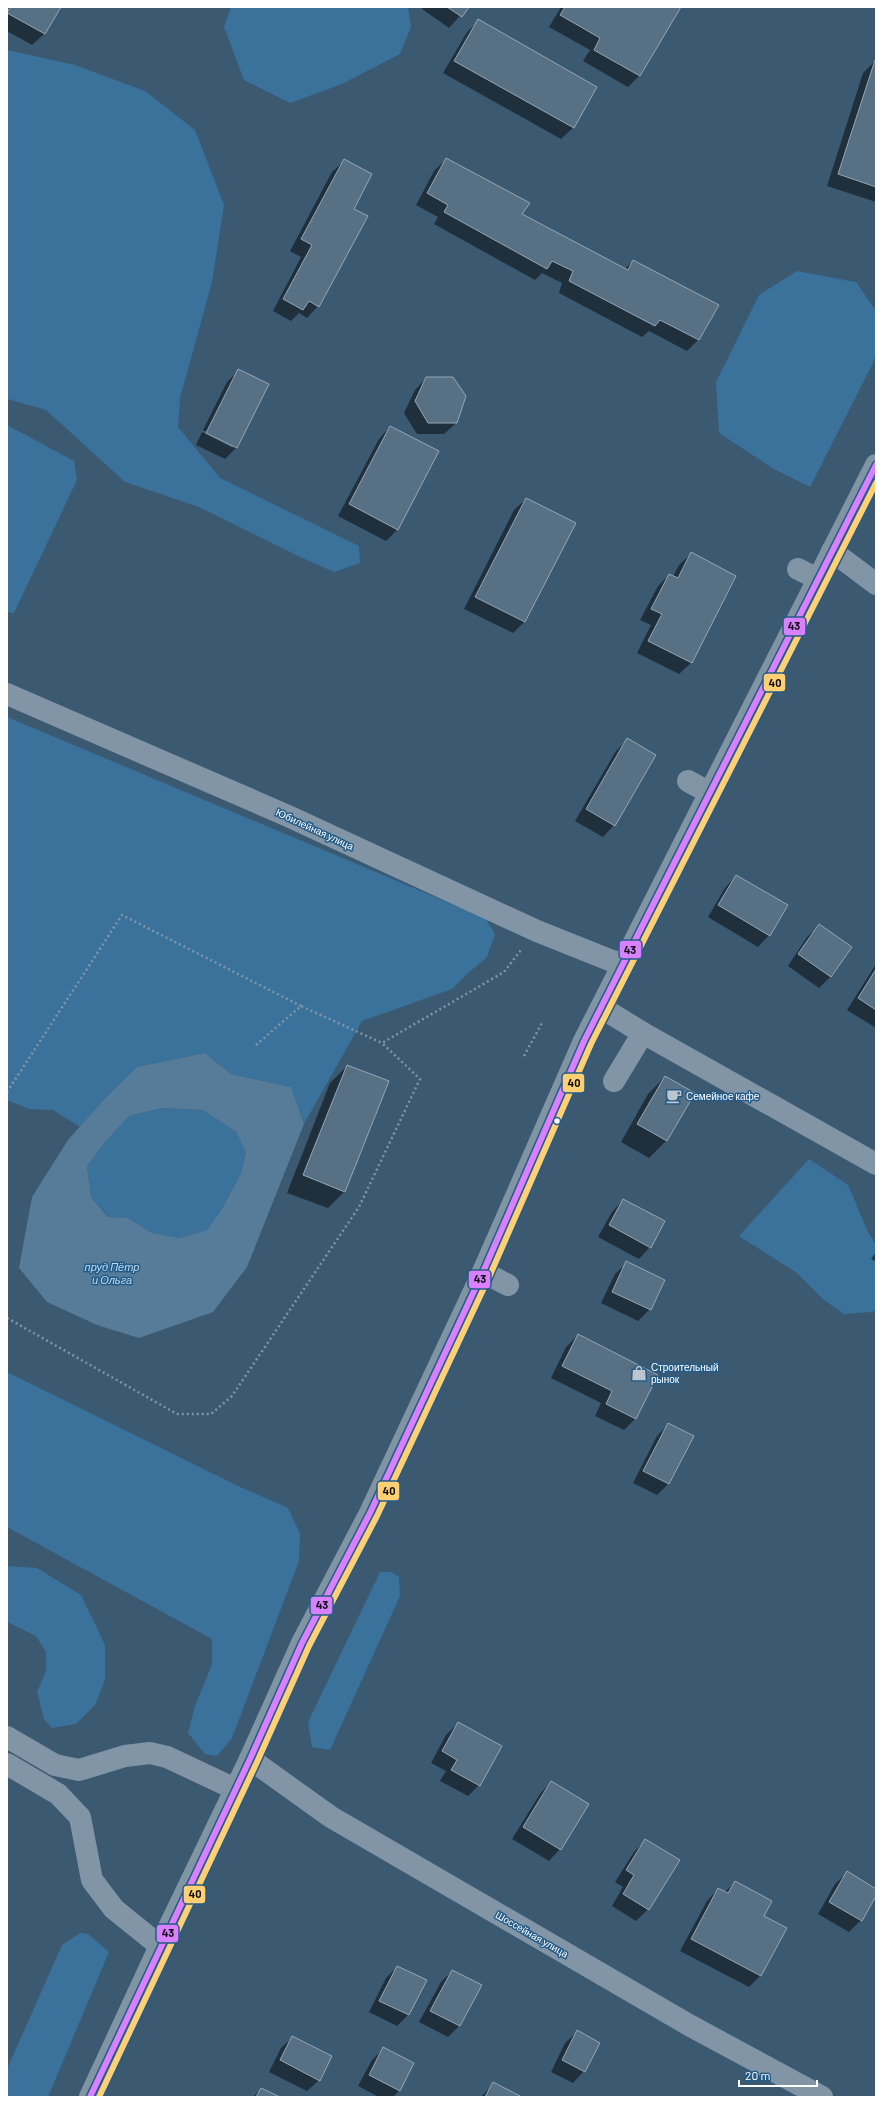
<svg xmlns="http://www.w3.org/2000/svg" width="883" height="2104" font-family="Barlow,sans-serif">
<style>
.green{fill:#3a729c}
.water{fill:#577c99;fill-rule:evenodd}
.shadow{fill:#0007}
.building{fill:#587083;stroke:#95a7b5}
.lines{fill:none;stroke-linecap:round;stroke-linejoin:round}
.path{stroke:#8295a6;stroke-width:2.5;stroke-dasharray:2 3;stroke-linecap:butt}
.minor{stroke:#8295a6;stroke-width:22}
.major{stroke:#8194a4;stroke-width:22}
.bus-1-casing{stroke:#255c87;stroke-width:9}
.bus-2-casing{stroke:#255c87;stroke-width:9}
.bus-1{stroke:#d880ff;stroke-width:6}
.bus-2{stroke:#fed073;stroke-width:6}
.bus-dot{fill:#fff;stroke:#255c87;stroke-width:1.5}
.labels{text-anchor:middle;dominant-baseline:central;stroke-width:3;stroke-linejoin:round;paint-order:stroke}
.street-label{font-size:10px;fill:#fff;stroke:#255c87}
.poi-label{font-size:10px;fill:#fff;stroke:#255c87;text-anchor:start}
.water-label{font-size:11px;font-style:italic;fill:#bcdaf0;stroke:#255c87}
.line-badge{stroke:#255c87;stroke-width:1.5}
.pale-badge-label{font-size:11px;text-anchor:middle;font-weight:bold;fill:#111}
</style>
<rect width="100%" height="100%" fill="#3b5971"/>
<path class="green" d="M231,7H408L411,27L400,54L342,84L290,103L244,80L224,27Z
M7,50L75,65L145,91L195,130L224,205L212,282L180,398L178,427L220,478L359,546L360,563L334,572L298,556L199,507L125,482L46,410L7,399Z
M797,271L856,282L876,311V352L873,363L810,487L774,469L719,433L716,382L759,295Z
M7,425L74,461L77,480L14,613L7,612Z
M7,717L485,918L495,934L487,957L467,974L452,989L362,1021L304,1124L291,1087L231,1074L205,1053L137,1067L108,1095L80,1127L53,1110L29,1109L7,1100Z
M162,1108L203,1110L236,1132L246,1152L241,1173L223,1207L207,1230L179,1238L152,1233L128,1218L109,1217L91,1197L87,1166L105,1142L129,1116Z
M809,1159L848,1185L868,1232L876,1245V1310L872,1312L844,1314L824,1300L797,1273L739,1236Z
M7,1372L238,1486L288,1508L300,1534L299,1561L232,1738L217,1756L205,1754L188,1733L195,1706L212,1664V1639L7,1527Z
M7,1566L37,1568L81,1595L105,1645V1680L95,1705L76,1724L52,1728L44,1719L37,1692L46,1671V1652L36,1636L7,1622Z
M380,1572H391L399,1577L400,1596L330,1750L312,1747L308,1722Z
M80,1933L88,1934L109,1952L48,2097H7V2069L62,1945Z"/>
<path class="water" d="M205,1053L231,1074L291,1087L304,1124L247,1267L213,1312L139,1338L97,1325L47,1302L19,1268L32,1197L68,1140L108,1095L137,1067ZM162,1108L203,1110L236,1132L246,1152L241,1173L223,1207L207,1230L179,1238L152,1233L128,1218L108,1217L91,1197L87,1166L105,1142L129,1116Z"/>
<path class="shadow" d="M7,7H59L44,34L32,45L7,31Z
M424,7H468L449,28L422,9Z
M561,7H680L639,76L628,87L583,61L590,50L549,27Z
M478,21L596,88L573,128L561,139L443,73L467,32Z
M875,61L876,62V202L827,186L863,73Z
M446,159L521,214L625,269L633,261L718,306L698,340L687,351L649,331L642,337L559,293L562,283L542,273L535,280L434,224L438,217L416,205L434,171Z
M344,161L352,209L318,306L307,318L299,313L291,321L273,311L301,257L290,251L332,172Z
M239,370L268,385L236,448L225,459L196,445L202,432L233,448V445L203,430L227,382Z
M426,378L456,423L444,434H417L404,413L415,390Z
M390,427L398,529L386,541L338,516L379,439Z
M526,499L574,524L524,622L513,633L464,609L514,510Z
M691,554L735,576L691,663L679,674L637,653L651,625L640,620L658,586L669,575L673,577L679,565Z
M628,739L614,825L603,837L575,821L616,751Z
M736,876L769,935L758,947L708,917L725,888Z
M819,926L831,976L819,988L788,966L807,937Z
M876,964V1028L847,1010Z
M347,1066L345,1191L328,1208L287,1193L330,1083Z
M665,1077L693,1093L666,1141L649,1158L621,1142L648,1094Z
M623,1200L650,1247L639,1259L598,1237L612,1212Z
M876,1252V1262L871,1259Z
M627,1263L650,1309L638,1321L601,1303L615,1274Z
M578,1335L635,1419L624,1430L595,1416L601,1403L551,1378L566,1347Z
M668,1425L692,1437L668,1484L657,1495L633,1483L657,1436Z
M458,1723L479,1785L468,1796L440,1781L446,1771L431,1763L446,1735Z
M551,1782L560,1849L549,1861L512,1839L540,1794Z
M646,1840L678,1861L648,1909L636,1921L612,1906L623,1887L615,1882L634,1852Z
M847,1873L876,1890V1894L861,1920L849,1932L818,1914L835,1884Z
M735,1882L763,1917L786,1928L760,1976L749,1987L680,1951L707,1901L718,1889L725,1892Z
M397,1967L425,1980L408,2015L397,2026L369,2012L386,1978Z
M452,1971L459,2026L448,2037L419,2022L441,1982Z
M577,2032L584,2071L573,2083L551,2072L565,2043Z
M293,2037L319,2080L307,2091L269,2072L281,2048Z
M383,2049L400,2090L393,2097H379L358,2086L372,2060Z
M494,2083L520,2097H481Z
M261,2089L278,2097H253Z"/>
<path class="building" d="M10,7H61L45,34L7,13Z
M447,7H469L462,17Z
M565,7H681L640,76L594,50L600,38L560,15Z
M478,19L597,87L574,128L454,61Z
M875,60L876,61V187L838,174Z
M446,158L530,203L522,214L628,270L633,260L719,305L699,340L660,320L655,326L569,281L573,271L552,261L547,269L444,212L448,205L427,193Z
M344,159L372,174L354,209L368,216L319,307L309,301L303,310L283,299L312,245L301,239Z
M238,369L269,384L237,448L206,433Z
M426,377H453L466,396L457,423H428L415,401Z
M390,426L439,451L398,530L349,504Z
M526,498L576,523L525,622L475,597Z
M691,552L736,576L692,663L648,641L662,614L651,609L669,574L678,578Z
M627,738L656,755L615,826L586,809Z
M736,875L788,905L770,936L718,905Z
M819,924L852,947L831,977L798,954Z
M876,969V1010L858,998Z
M347,1065L389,1081L345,1192L303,1175Z
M665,1076L695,1093L667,1141L637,1124Z
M623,1199L665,1221L651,1248L609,1225Z
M626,1261L665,1280L651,1310L612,1292Z
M578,1334L658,1375L636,1419L606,1404L612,1391L562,1366Z
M668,1423L694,1436L669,1484L643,1471Z
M458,1722L502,1746L480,1786L451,1770L457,1760L442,1751Z
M551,1781L589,1804L561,1850L523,1827Z
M645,1839L680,1860L649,1910L623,1894L634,1875L626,1870Z
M847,1871L876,1889V1896L862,1921L829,1902Z
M735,1881L772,1901L764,1916L787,1928L761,1976L691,1939L718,1888L728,1893Z
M397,1966L427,1980L409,2015L379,2001Z
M452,1970L482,1985L460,2026L430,2011Z
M577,2030L600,2043L585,2072L562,2060Z
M292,2036L332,2056L320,2081L280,2060Z
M383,2047L414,2063L400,2091L369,2075Z
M493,2082L522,2097H485Z
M261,2088L280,2097H256Z"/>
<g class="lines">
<path class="path" d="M256,1045L301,1006L382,1043L504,972L521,950
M524,1056L543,1021
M7,1092L122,915L301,1006
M7,1318L177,1414H211L232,1396L359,1207L420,1079L382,1043"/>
<path class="minor" d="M832,551L876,584
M798,569L818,579
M7,694L288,816L537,931L622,965
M688,781L710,793
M602,1008L643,1033L876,1164
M614,1081L643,1033
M483,1272L508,1285
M7,1737L55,1765L79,1770L125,1756L150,1753L167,1757L235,1789
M250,1759L331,1817L689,2025L822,2097
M7,1764L58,1794L80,1817L92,1880L114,1909L160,1946"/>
<path class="major" d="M90,2097L160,1946L250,1759L302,1643L370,1513L483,1272L584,1041L876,465"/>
<defs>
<path id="bus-1" d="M90,2097L250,1759L302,1643L370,1513L483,1272L584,1041L876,465"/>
<path id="bus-2" d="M99,2097L257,1762L309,1646L377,1516L490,1275L591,1044L876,483"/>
</defs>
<use href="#bus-1" class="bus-1-casing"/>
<use href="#bus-2" class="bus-2-casing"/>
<use href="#bus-1" class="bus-1"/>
<use href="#bus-2" class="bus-2"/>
</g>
<defs>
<symbol id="cafe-bare" viewBox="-9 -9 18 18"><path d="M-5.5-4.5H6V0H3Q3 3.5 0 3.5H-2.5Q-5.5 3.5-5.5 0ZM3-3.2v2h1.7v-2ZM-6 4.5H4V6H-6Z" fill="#bac5cd" stroke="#255c87" stroke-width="2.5" paint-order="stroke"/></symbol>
<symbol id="shop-bare" viewBox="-9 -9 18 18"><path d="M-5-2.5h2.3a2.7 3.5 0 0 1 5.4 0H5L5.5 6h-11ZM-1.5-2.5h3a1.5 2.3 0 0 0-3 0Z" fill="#bac5cd" stroke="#255c87" stroke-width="2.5" paint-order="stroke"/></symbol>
</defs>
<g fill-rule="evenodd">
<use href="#cafe-bare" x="663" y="1085" width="22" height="22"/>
<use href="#shop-bare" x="628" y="1362" width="22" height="22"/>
</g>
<circle class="bus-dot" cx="557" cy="1121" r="3.5"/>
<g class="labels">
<g class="street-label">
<text transform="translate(315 829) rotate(25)">Юбилейная улица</text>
<text transform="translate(532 1934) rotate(30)">Шоссейная улица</text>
</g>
<g class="poi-label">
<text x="686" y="1096">Семейное кафе</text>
<text x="651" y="1367">Строительный<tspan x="651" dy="12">рынок</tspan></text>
</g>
<g class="water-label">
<text x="112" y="1266">пруд Пётр<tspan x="112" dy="13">и Ольга</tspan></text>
</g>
</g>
<g class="line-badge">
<rect x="783" y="617" width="23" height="19" rx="4" fill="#d880ff"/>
<rect x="763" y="673" width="23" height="19" rx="4" fill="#fed073"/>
<rect x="619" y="940" width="23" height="19" rx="4" fill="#d880ff"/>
<rect x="562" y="1073" width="23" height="20" rx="4" fill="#fed073"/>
<rect x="468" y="1270" width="23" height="19" rx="4" fill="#d880ff"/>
<rect x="377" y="1481" width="23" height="20" rx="4" fill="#fed073"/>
<rect x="310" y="1596" width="23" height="19" rx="4" fill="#d880ff"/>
<rect x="183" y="1885" width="23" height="19" rx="4" fill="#fed073"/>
<rect x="156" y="1924" width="23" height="19" rx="4" fill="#d880ff"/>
</g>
<g class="pale-badge-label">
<text x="794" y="630">43</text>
<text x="775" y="687">40</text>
<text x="630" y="954">43</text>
<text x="574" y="1087">40</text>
<text x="480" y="1283">43</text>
<text x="389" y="1495">40</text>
<text x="322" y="1609">43</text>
<text x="195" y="1898">40</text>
<text x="168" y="1937">43</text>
</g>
<rect width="883" height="2104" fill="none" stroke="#ffffff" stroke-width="16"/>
<path d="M739 2080v6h78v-6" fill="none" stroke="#ffffff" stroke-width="2"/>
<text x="745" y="2080" font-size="12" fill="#ffffff" stroke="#255c87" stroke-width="3" paint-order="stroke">20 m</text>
</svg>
